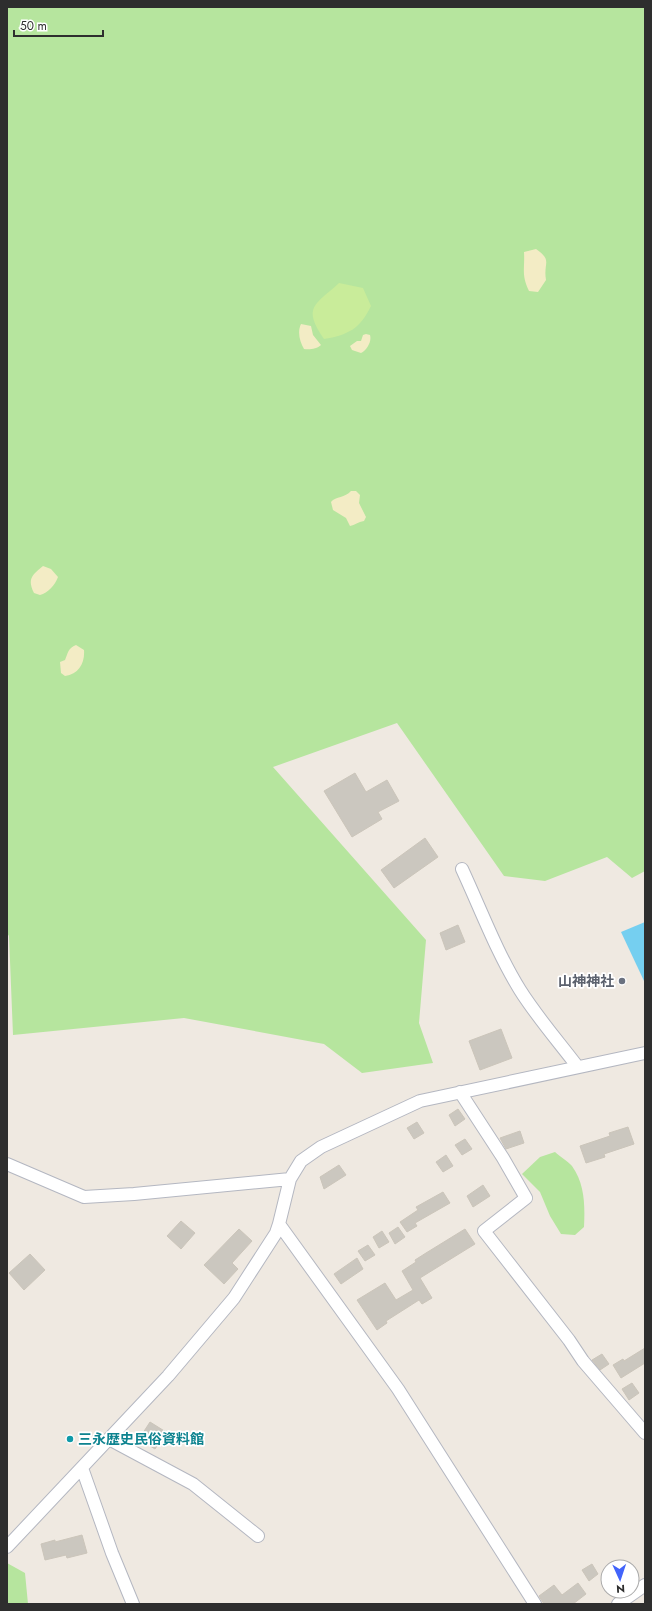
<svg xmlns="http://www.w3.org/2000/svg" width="652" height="1611" font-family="Jost,'Noto Sans JP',sans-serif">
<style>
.green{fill:#b6e59e}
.sand{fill:#f3ecc5}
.pitch{fill:#c9ec9a}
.water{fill:#75cff0}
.building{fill:#cbc7bf;stroke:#cbc5ba}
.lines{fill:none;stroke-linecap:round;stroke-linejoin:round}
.minor-casing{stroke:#b4b7c1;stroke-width:14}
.minor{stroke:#fff;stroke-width:12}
.worship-dot{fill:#6b7280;stroke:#fff;stroke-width:1.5}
.culture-dot{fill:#0f9aa8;stroke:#fff;stroke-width:1.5}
.labels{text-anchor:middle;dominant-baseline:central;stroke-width:3.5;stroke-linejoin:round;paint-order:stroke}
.worship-label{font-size:14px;font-weight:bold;fill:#5b616d;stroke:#fff;text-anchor:end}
.culture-label{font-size:14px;font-weight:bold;fill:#0d838f;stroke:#fff;text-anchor:start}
</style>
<rect width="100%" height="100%" fill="#efe9e1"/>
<path class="green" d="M7,7H645V871L632,878L607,857L545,881L504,876L397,723L273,767L426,940L419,1023L433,1063L362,1073L324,1044L184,1018L13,1035L9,936L7,933Z
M555,1152C560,1157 568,1161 572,1166C585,1184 585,1206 584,1227L575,1235L561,1234L550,1216L540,1192L522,1174L540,1157Z
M7,1563L25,1573L28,1604H7Z"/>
<path class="sand" d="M536,249C553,261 543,262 546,280L538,292L529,291C521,274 525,269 524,252Z
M301,324L311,326L313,335L321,345C317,349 309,350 304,349C300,342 297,332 301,324Z
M366,334L370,335C372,341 367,350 361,353L352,350L350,346L357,341H361L363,335Z
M351,491H356L360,495L359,503L366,517L364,521C358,522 355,525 350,526L346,518L333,510L331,502C336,496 345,498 351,491Z
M43,566L51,569L58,577C55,585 48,593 40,595L34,593C27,579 32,575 43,566Z
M76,645L84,650C85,663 79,674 65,676L61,673L60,662L65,660C68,653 68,648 76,645Z"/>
<path class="pitch" d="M339,283L363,288L371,306C360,329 348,335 324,339C302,307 315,305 339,283Z"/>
<path class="water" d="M645,922V983L621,932Z"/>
<path class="building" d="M355,773L366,792L387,780L399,801L378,812L382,819L352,837L324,791Z
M425,838L438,857L394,888L381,870Z
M458,925L465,942L446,950L440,933Z
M501,1029L512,1058L480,1070L469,1041Z
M458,1109L465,1119L455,1126L449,1115Z
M417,1122L424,1133L414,1139L407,1128Z
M628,1127L634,1144L604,1154L605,1157L586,1163L580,1146L610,1136L609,1133Z
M520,1131L524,1143L506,1149L500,1138Z
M465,1139L472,1149L462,1155L455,1145Z
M446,1155L453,1166L443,1172L436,1162Z
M339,1165L346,1175L324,1189L320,1177Z
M483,1185L490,1196L473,1207L467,1196Z
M443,1192L450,1203L415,1223L417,1226L407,1232L400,1222L418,1210L416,1207Z
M181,1221L195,1233L181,1249L167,1236Z
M398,1227L405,1237L395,1244L389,1233Z
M239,1229L252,1241L232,1263L238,1269L224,1284L204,1265Z
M465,1229L475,1244L420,1278L432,1298L422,1304L419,1300L386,1321L387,1323L377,1330L357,1300L385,1283L396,1300L413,1290L402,1271L416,1262L415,1260L426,1253Z
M382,1231L389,1242L379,1248L373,1237Z
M368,1245L375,1255L365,1261L358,1251Z
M30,1254L45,1270L24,1290L9,1273Z
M357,1258L363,1269L341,1284L334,1274Z
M645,1348V1363L621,1378L613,1365L623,1359L624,1361Z
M602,1354L609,1364L600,1370L592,1360Z
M632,1383L639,1393L629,1400L622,1389Z
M150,1422L166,1432L155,1449L139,1439Z
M82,1535L87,1553L67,1558L66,1555L45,1560L41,1544L55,1540V1542Z
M592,1564L598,1574L589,1581L582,1570Z
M578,1583L586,1594L573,1604H544L539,1596L554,1585L562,1595Z"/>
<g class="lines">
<defs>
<path id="minor" d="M462,869C481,910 497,953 520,990C537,1017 558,1041 577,1066
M460,1092L503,1158L526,1198L484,1231L569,1340L583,1361L645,1433
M7,1164L84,1197L134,1194L290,1179
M279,1224L398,1389L535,1604
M109,1439L193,1484L258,1536
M82,1468L112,1553L133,1604
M7,1547L168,1376L234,1298L276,1233L279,1224L290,1179L301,1161L321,1147L420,1101L645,1053
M618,1604L645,1585"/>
</defs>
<use href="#minor" class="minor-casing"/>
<use href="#minor" class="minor"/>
</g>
<circle class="worship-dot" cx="622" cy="981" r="4"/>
<circle class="culture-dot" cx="70" cy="1439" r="4"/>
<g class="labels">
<g class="worship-label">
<text x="614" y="981">山神神社</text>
</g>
<g class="culture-label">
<text x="78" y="1439">三永歴史民俗資料館</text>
</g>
</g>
<rect width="652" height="1611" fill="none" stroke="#2e2e2e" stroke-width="16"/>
<g transform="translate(620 1579) rotate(177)"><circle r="19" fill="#ffffff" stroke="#ababab"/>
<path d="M0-3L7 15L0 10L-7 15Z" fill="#4264fb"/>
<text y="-6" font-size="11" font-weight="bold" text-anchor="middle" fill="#2e2e2e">N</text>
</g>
<path d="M14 30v6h89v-6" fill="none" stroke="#2e2e2e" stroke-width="2"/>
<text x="20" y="30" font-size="12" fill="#2e2e2e" stroke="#ffffff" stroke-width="3" paint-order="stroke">50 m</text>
</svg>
